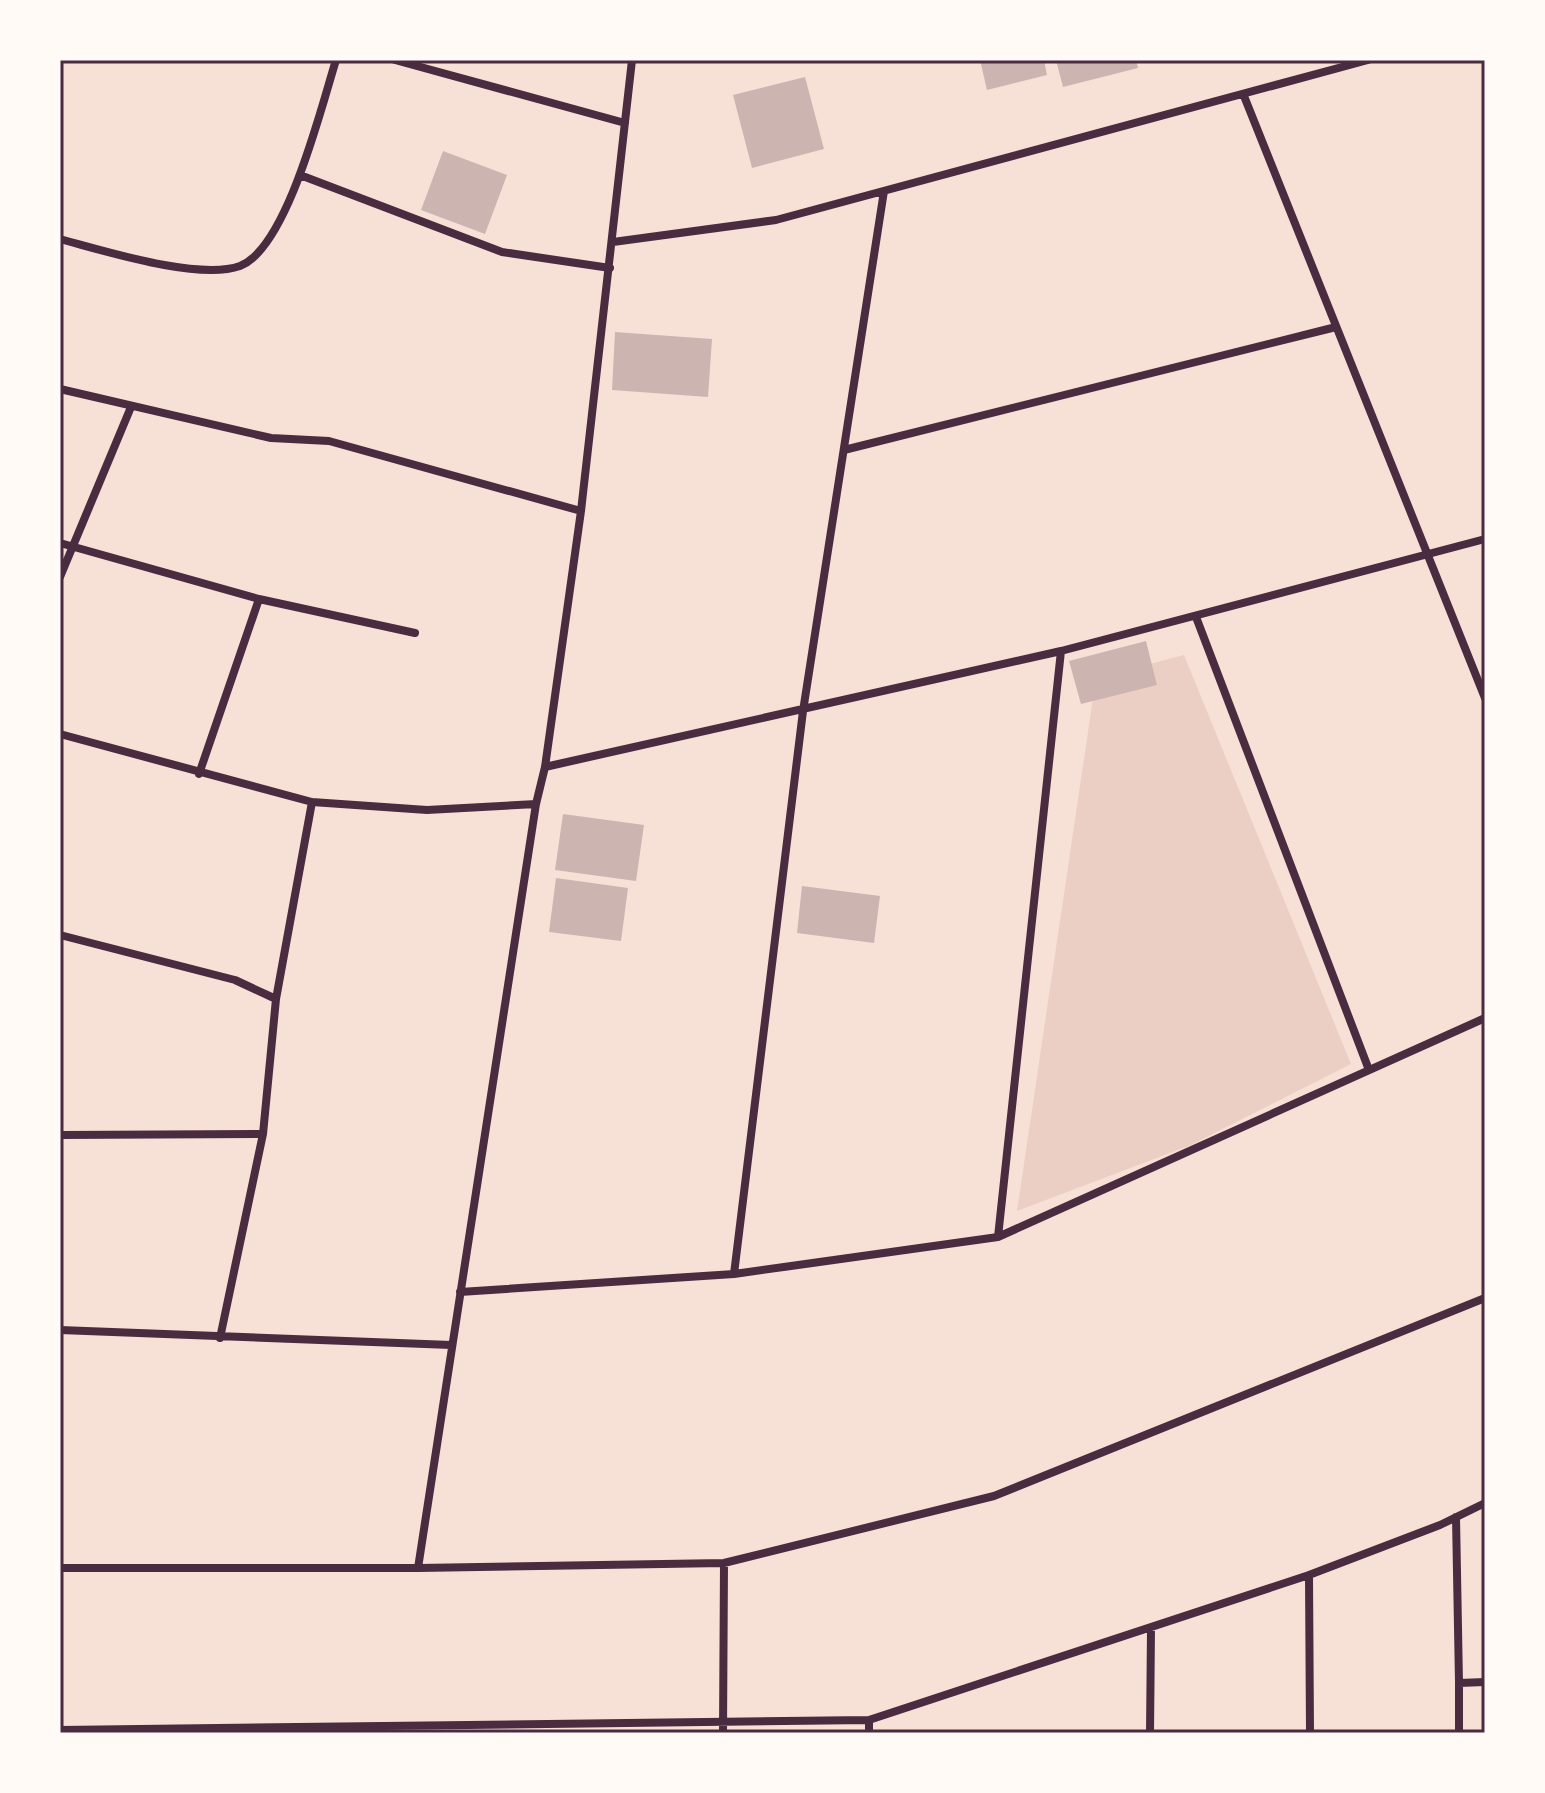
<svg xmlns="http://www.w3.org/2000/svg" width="1545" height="1793" font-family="'Titillium Web',sans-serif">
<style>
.green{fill:#ebcfc5}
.building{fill:#ccb4b1}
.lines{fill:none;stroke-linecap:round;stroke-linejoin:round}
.minor{stroke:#4a2c40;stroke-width:8}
.neatline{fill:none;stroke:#4a2c40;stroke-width:3}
</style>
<rect width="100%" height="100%" fill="#f7e1d7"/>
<path class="green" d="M1184,655L1351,1064L1191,1145L1017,1211L1096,678Z"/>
<path class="building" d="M980,60H1044L1047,75L987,90Z
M1056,60H1136L1138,68L1063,87Z
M805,77L824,149L752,168L733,95Z
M443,151L507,175L485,234L421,210Z
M615,332L712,339L708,397L612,390Z
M1146,641L1157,685L1081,704L1069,661Z
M563,814L644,825L636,881L555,870Z
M556,878L628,888L621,941L549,932Z
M802,886L880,896L874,943L797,933Z"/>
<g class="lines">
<path class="minor" d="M395,60L625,123
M1244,96L1485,698
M300,175L502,252L610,268
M60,239C102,250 198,281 240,266C287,248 321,108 336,60
M613,242L776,220L1368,60
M60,389L271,438L329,441L581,511
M844,450L1336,327
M60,543L259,599L415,633
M60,577L131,407
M1196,617L1369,1070
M60,734L312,802L427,810L536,804
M545,767L1061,651L1485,539
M199,774L259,599
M60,935L235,980L276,999L263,1134L220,1338
M276,999L312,802
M60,1135L263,1134
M998,1237L1061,651
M734,1274L803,711L884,191
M460,1292L734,1274L998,1237L1485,1018
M60,1330L451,1345
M1456,1517L1459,1683
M60,1568H418L724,1563L994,1496L1485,1298
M418,1568L536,804L545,767L581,511L632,60
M1309,1575L1310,1733
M869,1720V1733
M60,1730L869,1720L1309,1575L1440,1525L1485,1503
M723,1733L724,1563
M1150,1733L1151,1629
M1459,1733V1683L1485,1682"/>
</g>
<rect width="1545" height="1793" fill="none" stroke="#fffaf5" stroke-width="124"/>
<rect x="62" y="62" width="1421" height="1669" class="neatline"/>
</svg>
